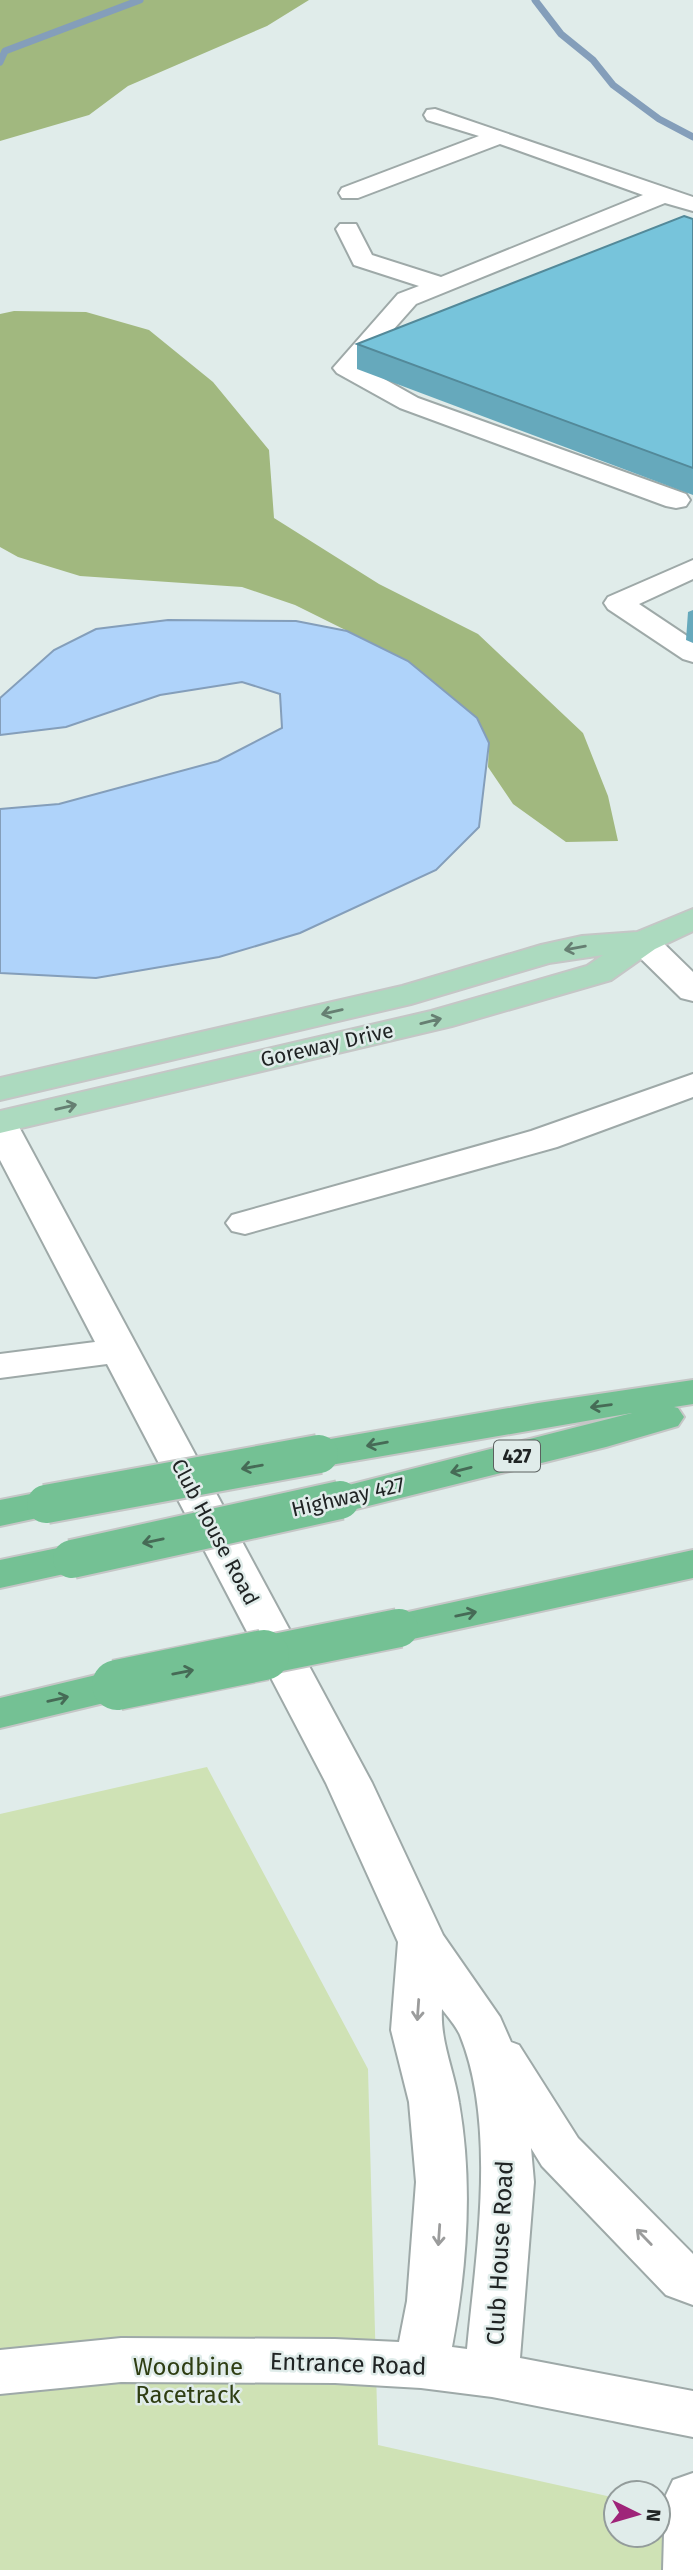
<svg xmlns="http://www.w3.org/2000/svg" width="693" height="2570" font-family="'Fira Sans',sans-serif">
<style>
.green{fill:#cfe2b5}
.forest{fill:#a1b87f}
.water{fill:#afd3fa;stroke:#849eba;stroke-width:2}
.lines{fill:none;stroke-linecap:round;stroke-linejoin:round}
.stream{stroke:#849eba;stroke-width:7}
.minor-casing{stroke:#9ea9a8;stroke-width:4}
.major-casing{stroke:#c5c6c6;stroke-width:4}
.highway-casing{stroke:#c5c6c6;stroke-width:4}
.minor{fill:#fff;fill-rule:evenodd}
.major{fill:#acdabf;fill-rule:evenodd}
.highway{fill:#74c194;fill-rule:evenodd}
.highway-bridge-far1-casing{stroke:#c5c6c6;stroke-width:42;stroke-linecap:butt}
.highway-bridge-casing{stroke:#c5c6c6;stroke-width:53;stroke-linecap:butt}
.highway-bridge-far1{stroke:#74c194;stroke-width:38}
.highway-bridge{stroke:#74c194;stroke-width:50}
.wall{fill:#66a9bc}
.building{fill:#77c4db;stroke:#538999;stroke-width:2}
.oneway{stroke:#667f72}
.oneway2{stroke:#466b56}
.oneway3{stroke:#9b9c9c}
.labels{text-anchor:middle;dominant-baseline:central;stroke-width:5;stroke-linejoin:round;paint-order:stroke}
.shield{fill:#e0ecea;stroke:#5a605f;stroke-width:2}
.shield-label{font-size:19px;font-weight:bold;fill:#202424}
.street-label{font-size:21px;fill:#202424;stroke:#e0ecea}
.near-street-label{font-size:24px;fill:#202424;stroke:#e0ecea}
.near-park-label{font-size:24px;fill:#2f3e13;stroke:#e0ecea}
</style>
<rect width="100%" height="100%" fill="#e0ecea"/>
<path class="green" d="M207,1767L368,2069L378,2445L616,2498V2535H658V2508L693,2516V2570H0V1814Z"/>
<path class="forest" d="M0,0H309L267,26L128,86L89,115L0,141Z
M14,311L86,312L149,330L213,382L269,450L274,518L379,584L478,634L583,733L608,796L618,841L566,842L513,804L488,767L489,743L477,718L408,661L295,605L242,587L80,576L18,557L0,547V314Z"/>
<path class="water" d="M168,620L296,621L347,631L408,661L477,718L489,743L479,827L436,870L300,933L219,957L96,978L0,973V809L59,804L218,761L282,728L280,694L242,682L160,695L66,727L0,735V698L54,650L96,629Z"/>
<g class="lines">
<path class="stream" d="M535,0L561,34L593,60L613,85L659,119L693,137
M0,62L5,51L140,0"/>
<defs>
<path id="minor" d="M435,109L693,197V211L665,203L416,304L361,366L418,398L686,494L690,500L686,506L676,508L666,506L400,408L337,373L333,368L398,294L419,286L354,265L336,229L340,224H356L372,255L441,277L643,195L500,144L358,198H342L339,193L342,188L479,136L427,120L424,115L427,110Z
M693,560V579L639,604L693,640V662L683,659L608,609L604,603L608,597Z
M643,932L655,935L693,972V1001L681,998L631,949L626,942L631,935Z
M693,1074V1097L557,1147L245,1234L232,1231L226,1223L232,1215L531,1131Z
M0,1114L13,1117L18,1125L372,1783L443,1935L500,2017L511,2042L519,2045L578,2138L693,2254V2305L666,2295L542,2166L531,2148L534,2182L520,2358L693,2391V2437L492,2397L421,2388L335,2383L121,2382L0,2394V2350L121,2338L335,2339L399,2342L407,2301L416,2182L409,2102L391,2030L398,1942L326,1783L107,1364L0,1378V1354L95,1342L0,1160ZM442,2009C448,2017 456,2026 460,2035C497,2126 476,2254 467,2349L452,2347C467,2268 473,2183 459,2103C454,2070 440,2042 442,2009Z
M693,2473V2570H663L665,2497L673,2480Z"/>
<path id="major" d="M693,909V931L655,949L611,980L452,1026L0,1133V1111L431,1011L587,966L603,955L549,963L411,1004L0,1100V1078L402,986L541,945L582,936L637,932Z"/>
<path id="highway" d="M693,1380V1404L674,1407L678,1408L684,1417L678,1426L606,1447L340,1513L325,1509L319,1500L325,1491L632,1413L319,1467L305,1463L299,1454L305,1445L319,1441L538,1403Z
M46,1491L61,1495L67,1504L61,1513L0,1526V1500Z
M72,1545L87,1549L93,1559L87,1569L0,1588V1560Z
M693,1550V1578L399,1642L384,1638L377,1628L384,1618L399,1614Z
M117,1670L133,1674L139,1685L133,1696L0,1728V1698Z"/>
</defs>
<use href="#minor" class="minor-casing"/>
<use href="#major" class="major-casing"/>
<use href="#highway" class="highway-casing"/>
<use href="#minor" class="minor"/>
<use href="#major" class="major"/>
<use href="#highway" class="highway"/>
<defs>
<path id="highway-bridge-far1" d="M46,1504L319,1454
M72,1559L340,1500
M255,1657L399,1628"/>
<path id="highway-bridge" d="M117,1685L264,1655"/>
</defs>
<use href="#highway-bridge-far1" class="highway-bridge-far1-casing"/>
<use href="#highway-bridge" class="highway-bridge-casing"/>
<use href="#highway-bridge-far1" class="highway-bridge-far1"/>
<use href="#highway-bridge" class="highway-bridge"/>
</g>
<path class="wall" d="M693,219V495L357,369V344Z
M693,610V643L686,640L688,612Z"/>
<path class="building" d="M684,216L693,219V468L357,344Z"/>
<defs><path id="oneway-shaft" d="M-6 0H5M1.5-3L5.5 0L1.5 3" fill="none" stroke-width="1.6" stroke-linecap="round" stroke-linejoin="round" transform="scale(1.75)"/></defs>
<g class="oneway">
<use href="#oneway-shaft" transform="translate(575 948) rotate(170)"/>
<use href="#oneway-shaft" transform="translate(332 1012) rotate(167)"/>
<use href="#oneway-shaft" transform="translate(431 1021) rotate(-14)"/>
<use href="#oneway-shaft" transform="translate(66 1107) rotate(-13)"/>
</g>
<g class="oneway2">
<use href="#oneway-shaft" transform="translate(601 1406) rotate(172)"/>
<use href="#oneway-shaft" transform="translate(377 1444) rotate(170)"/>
<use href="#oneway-shaft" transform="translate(252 1467) rotate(170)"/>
<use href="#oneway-shaft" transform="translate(461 1470) rotate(166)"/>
<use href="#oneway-shaft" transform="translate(153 1541) rotate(168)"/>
<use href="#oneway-shaft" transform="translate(466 1614) rotate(-12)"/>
<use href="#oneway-shaft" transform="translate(183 1672) rotate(-11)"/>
<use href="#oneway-shaft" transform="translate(58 1699) rotate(-13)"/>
</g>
<g class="oneway3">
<use href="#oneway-shaft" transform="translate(418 2010) rotate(94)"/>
<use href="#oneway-shaft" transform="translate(439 2235) rotate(94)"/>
<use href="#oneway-shaft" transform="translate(644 2237) rotate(-134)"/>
</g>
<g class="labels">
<rect class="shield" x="494" y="1440.5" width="46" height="31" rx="5"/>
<g class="shield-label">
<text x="517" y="1456">427</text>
</g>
<g class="street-label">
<text transform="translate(327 1045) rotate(-13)">Goreway Drive</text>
<text transform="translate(348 1497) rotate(-13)">Highway 427</text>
<text transform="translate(215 1532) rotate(62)">Club House Road</text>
</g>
<g class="near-street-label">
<text transform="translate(500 2253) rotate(-87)">Club House Road</text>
<text transform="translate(348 2364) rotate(2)">Entrance Road</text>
</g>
<g class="near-park-label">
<text x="188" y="2367">Woodbine<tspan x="188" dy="28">Racetrack</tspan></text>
</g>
</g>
<g transform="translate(637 2514) rotate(95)"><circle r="33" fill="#e0ecea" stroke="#939c9b" stroke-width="2"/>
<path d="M0-5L12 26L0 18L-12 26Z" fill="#9f2479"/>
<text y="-10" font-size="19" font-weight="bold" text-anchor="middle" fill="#202424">N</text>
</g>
</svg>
